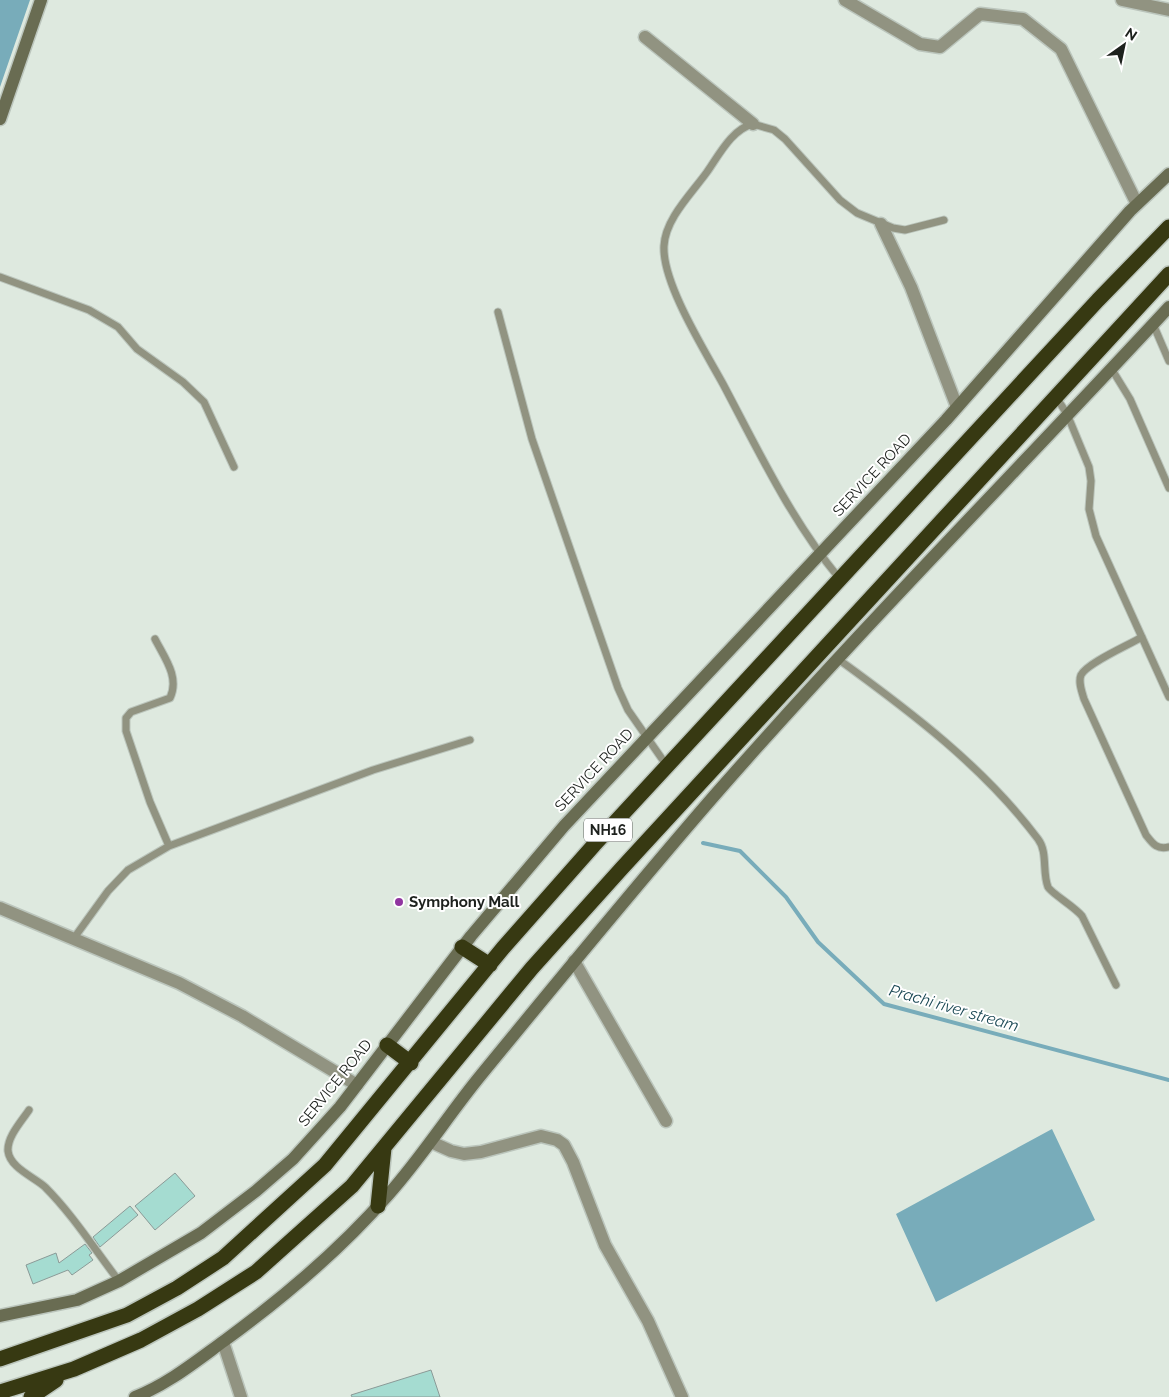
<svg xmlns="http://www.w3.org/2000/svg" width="1169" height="1397" font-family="Raleway,sans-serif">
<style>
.water{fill:#78acba}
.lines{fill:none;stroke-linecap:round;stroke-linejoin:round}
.stream{stroke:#78acba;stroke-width:4}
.building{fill:#a5dcd1;stroke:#8b9a97}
.lane-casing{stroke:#bbc5bc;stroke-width:9}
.street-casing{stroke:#bbc5bc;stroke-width:15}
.secondary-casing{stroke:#bbc5bc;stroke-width:15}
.highway-casing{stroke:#bbc5bc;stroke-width:18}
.lane{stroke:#919381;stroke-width:7}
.street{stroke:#919381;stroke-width:12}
.secondary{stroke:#696c52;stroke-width:12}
.highway{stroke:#373912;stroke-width:15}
.poi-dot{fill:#9035a0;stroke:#fff;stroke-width:2}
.labels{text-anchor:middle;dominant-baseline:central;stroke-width:4;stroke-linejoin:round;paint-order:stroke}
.shield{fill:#fff;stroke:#616461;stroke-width:1}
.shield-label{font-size:14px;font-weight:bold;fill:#1d211d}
.street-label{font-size:15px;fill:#1d211d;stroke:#fff}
.poi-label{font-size:15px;font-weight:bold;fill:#1d211d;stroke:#fff;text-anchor:start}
.water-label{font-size:16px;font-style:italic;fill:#1c4a56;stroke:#fff}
</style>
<rect width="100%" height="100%" fill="#dee9df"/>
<path class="water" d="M0,0H30L0,87Z
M1052,1129L1095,1220L936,1302L896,1214Z"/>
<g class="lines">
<path class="stream" d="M703,843L740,851L786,897L818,942L884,1004L1169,1080"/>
</g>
<path class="building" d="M175,1173L195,1196L155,1230L135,1206Z
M130,1206L138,1215L100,1247L93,1237Z
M85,1244L92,1253L89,1255L93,1260L72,1275L68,1270L33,1284L26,1265L56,1253L59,1263Z
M431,1370L440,1397H352L351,1395Z"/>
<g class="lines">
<defs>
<path id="lane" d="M0,277L89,310L118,327L137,349L183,382L204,402L234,467
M498,312L532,439L618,688L628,710L667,766
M1153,324L1169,361
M1111,368L1130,399L1169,488
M1056,397L1067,414L1089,467L1091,481L1089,509L1096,536L1169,697
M839,578C791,520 758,450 723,384C705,351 662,283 664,246C665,219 692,193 707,172C719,155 732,129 753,124L774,130L785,139L840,200L857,213L893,228L905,230L944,220
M1142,637C1129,645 1087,663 1081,675C1078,682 1082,692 1084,699L1146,835C1153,844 1157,850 1169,847
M155,639C164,657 180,677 170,698L131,712L126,718V731L150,802L169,846
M838,659C911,712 984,767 1038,839C1048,852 1042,872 1048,887C1051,893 1075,907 1082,916L1116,985
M74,938L108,891L128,870L169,846L373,770L470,740
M29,1110C21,1122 7,1137 8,1151C10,1168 34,1177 45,1187C73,1215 95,1250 119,1281"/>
<path id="street" d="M845,0L920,44L940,47L980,14L1023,19L1061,49L1137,204
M1122,0L1169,10
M645,37L753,124
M881,224L911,287L957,407
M0,908L179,983L242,1016L357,1085
M574,961L666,1121
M431,1142L451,1151L464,1154L481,1152L541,1136L557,1140L564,1145L573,1162L605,1245L648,1321L682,1397
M223,1342L241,1397"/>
<path id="secondary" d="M0,119L41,0
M0,1316L77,1300L119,1281L201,1233L256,1191L293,1159L340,1107L471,936L564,826L946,420L1130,211L1169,174
M135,1397C168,1384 195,1362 224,1341C283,1298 340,1250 388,1195C422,1157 449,1114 481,1075C558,981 635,887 714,796C861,628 1018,470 1169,307"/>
<path id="highway" d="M462,947L490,965
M387,1045L411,1063
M378,1206L384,1148
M0,1359L127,1315L177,1288L223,1258L325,1165L503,948L594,845L1098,300L1169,227
M0,1392L74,1369L141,1340L198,1309L256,1272L352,1186L532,968L622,868L1169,274
M31,1397L56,1380"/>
</defs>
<use href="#lane" class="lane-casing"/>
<use href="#street" class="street-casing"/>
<use href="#secondary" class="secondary-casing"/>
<use href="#highway" class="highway-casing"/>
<use href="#lane" class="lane"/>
<use href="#street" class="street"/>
<use href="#secondary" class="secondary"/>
<use href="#highway" class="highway"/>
</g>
<circle class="poi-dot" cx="399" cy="902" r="5"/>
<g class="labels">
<rect class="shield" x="584" y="818.5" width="48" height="23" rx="4"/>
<g class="shield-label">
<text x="608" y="830">NH16</text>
</g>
<g class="street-label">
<text transform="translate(872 475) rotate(-47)">SERVICE ROAD</text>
<text transform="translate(594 770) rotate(-47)">SERVICE ROAD</text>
<text transform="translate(335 1083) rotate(-51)">SERVICE ROAD</text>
</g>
<g class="poi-label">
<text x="409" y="902">Symphony Mall</text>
</g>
<g class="water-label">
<text transform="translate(954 1008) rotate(16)">Prachi river stream</text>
</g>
</g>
<g transform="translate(1124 45) rotate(33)" stroke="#ffffff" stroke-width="4" paint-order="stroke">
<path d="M0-4L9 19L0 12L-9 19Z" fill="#1d211d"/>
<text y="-8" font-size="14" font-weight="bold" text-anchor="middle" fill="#1d211d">N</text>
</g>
</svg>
